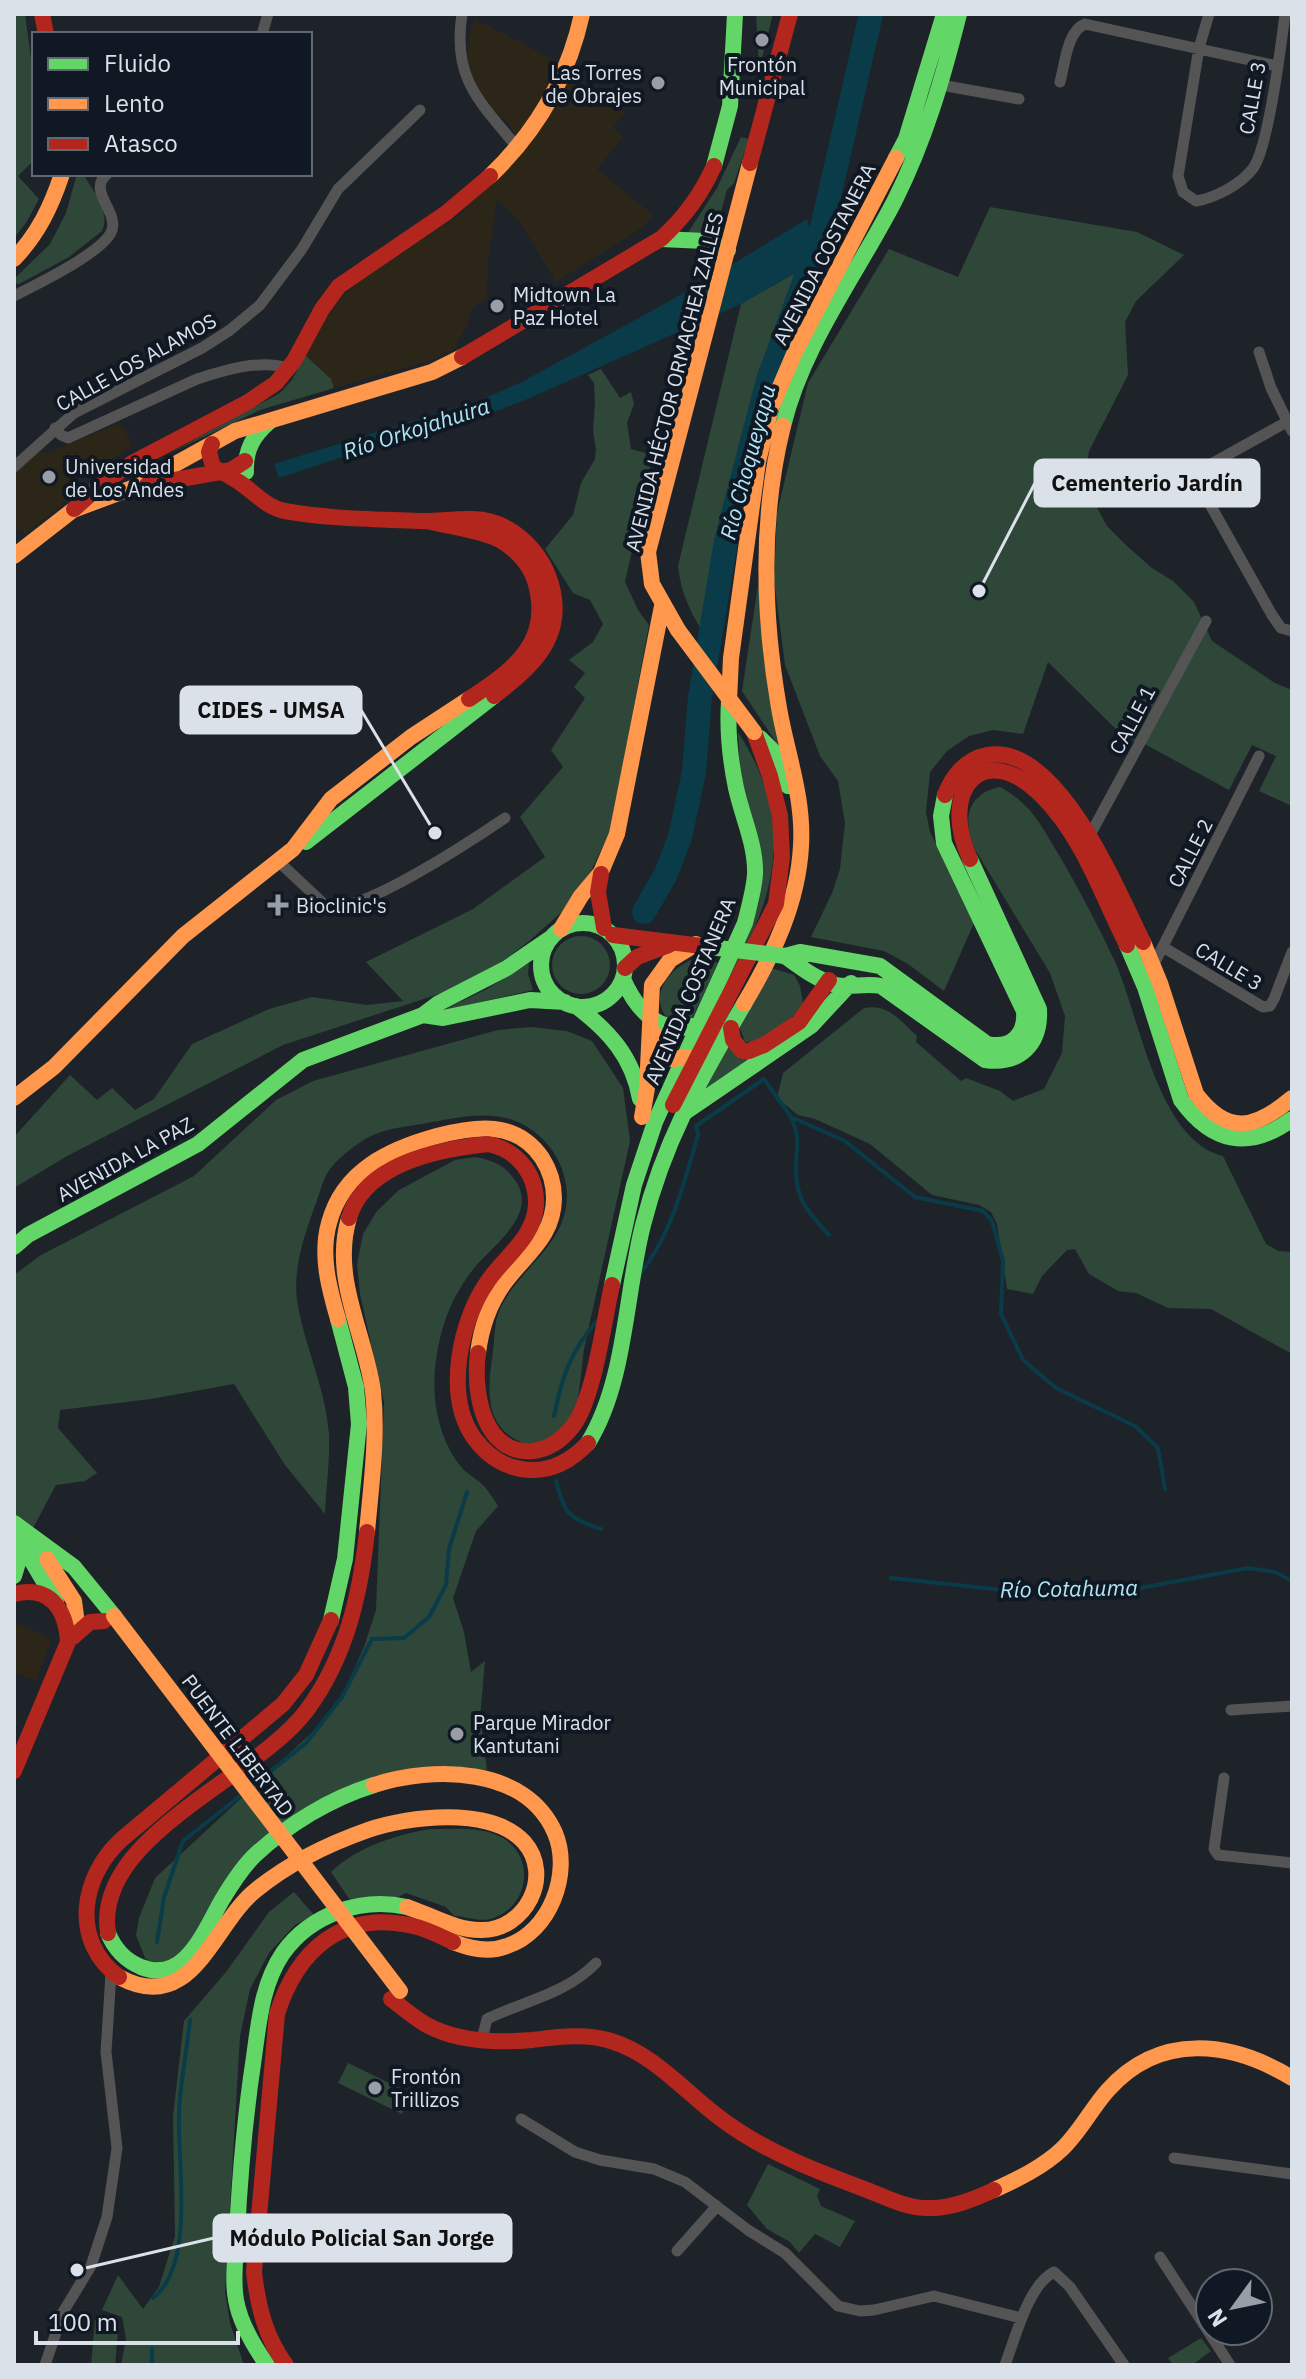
<svg xmlns="http://www.w3.org/2000/svg" width="1306" height="2379" font-family="'IBM Plex Sans',sans-serif">
<style>
.education{fill:#2c2619}
.green{fill:#2e4739}
.water{fill:#093c48}
.lines{fill:none;stroke-linecap:round;stroke-linejoin:round}
.stream{stroke:#093c48;stroke-width:4}
.river{stroke:#093c48;stroke-width:24}
.street{stroke:#545454;stroke-width:11}
.fast{stroke:#63d668;stroke-width:16}
.slow{stroke:#ff974d;stroke-width:16}
.jam{stroke:#b3261e;stroke-width:16}
.fast-bridge{stroke:#63d668;stroke-width:16}
.slow-bridge{stroke:#ff974d;stroke-width:16}
.poi-dot{fill:#999ea6;stroke:#101823;stroke-width:3}
.labels{text-anchor:middle;dominant-baseline:central;stroke-width:8;stroke-linejoin:round;paint-order:stroke}
.poi-label{font-size:20px;fill:#dbe1e9;stroke:#101823;text-anchor:start}
.street-label{font-size:20px;fill:#dbe1e9;stroke:#101823}
.water-label{font-size:22px;font-style:italic;fill:#b0e7f7;stroke:#101823}
.leader{fill:none;stroke:#dbe1e9;stroke-width:3}
.callout-dot{fill:#dbe1e9;stroke:#101823;stroke-width:3}
.callout{fill:#dbe1e9;stroke:#dbe1e9;stroke-width:3}
.callout-label{font-size:22px;text-anchor:middle;font-weight:bold;fill:#111}
</style>
<rect width="100%" height="100%" fill="#1e2329"/>
<path class="education" d="M474,19L576,71L577,84L625,112L613,128L623,137L597,169L653,215L643,227L556,282L520,222L497,200L488,259L487,298L472,308L468,323L454,349L435,359L334,388L330,379L305,355L334,305L357,283L460,215L523,148L507,122L485,104L471,76L468,57L469,38Z
M120,423L133,445L74,484L79,491L25,534L21,529L14,532V474L17,470L39,450L42,453L51,451Z
M14,1622L52,1639L36,1681L14,1672Z"/>
<path class="green" d="M14,14H25L34,81V160L18,176L39,199L26,223L14,238Z
M756,14H773L760,66H759Z
M741,137L749,139L734,183L727,190L719,219L724,228L722,235L718,237L687,234L717,188Z
M77,174H83C93,191 111,212 102,231L69,257L19,284L15,283V278L50,244L66,213Z
M990,207L1137,232L1184,255L1136,301L1125,322L1128,375L1089,451L1085,473L1094,502L1107,526L1128,547L1152,568L1173,581L1194,602L1212,641L1275,683L1292,690V806L1259,791L1276,756L1252,745L1229,790L1141,742L1126,739L1048,662L1023,734L993,730L969,736L947,751L930,772L926,812L930,832L974,923L944,991L908,964L884,951L811,937L832,893L840,869L845,823L838,781L820,756L785,665L774,580L777,513L808,383L889,249L958,277Z
M818,260C801,304 781,347 765,391C736,471 718,556 709,641C692,616 681,595 678,566L741,304Z
M305,355L331,379L334,388L260,410L168,454L280,393L292,380Z
M601,369L620,398L631,392L634,404L627,423L631,449L653,455L625,582L638,610L649,625L611,829L592,869L564,910L528,942L494,968L448,991L283,1045L67,1156L14,1188V1137L70,1075L97,1100L112,1088L135,1110L154,1099L192,1044L269,1009L312,997L367,1005L403,1001L366,962L473,909L545,857L520,817L563,767L551,750L585,698L574,687L585,673L569,660L593,642L603,624L590,600L573,593L545,549L573,515L581,483L595,459L596,449L593,431L595,402L594,383L588,375Z
M764,545L769,689L779,747L742,691Z
M738,732C806,837 767,918 708,1014L751,925L759,903L761,875L740,770Z
M1000,787C1031,803 1042,827 1059,855C1080,891 1099,927 1116,964C1140,1019 1158,1140 1223,1156L1266,1244L1278,1251L1292,1252V1354L1211,1309L1168,1308L1136,1293L1118,1291L1089,1274L1075,1249L1067,1250L1042,1276L1033,1294L1007,1289L997,1224L991,1212L979,1205L932,1195L870,1144L815,1119L798,1115L777,1098L783,1073L864,1008C889,1003 900,1021 917,1036L916,1042L961,1081L966,1078L1000,1091L1013,1101L1044,1089L1062,1053L1065,1016L1050,973L974,848C963,820 966,794 1000,787Z
M552 965a29 29 0 1 1 58 0a29 29 0 1 1-58 0Z
M700,957L718,963L693,1017L687,1022H671C644,997 671,964 700,957Z
M529,963L528,974L533,990L441,1011L487,989Z
M771,968L794,975L800,986L803,1003C792,1020 766,1044 745,1042L740,1028Z
M531,1027L567,1031L592,1041L623,1088L630,1141L584,1349L578,1400L569,1421L541,1448C484,1437 486,1398 493,1351C495,1337 494,1322 500,1309C521,1264 574,1242 566,1185C563,1165 553,1147 537,1134C504,1105 461,1117 422,1124C400,1127 377,1130 359,1143C349,1150 334,1162 328,1172C323,1180 320,1192 317,1200C305,1234 291,1270 298,1306C306,1350 326,1390 329,1435C330,1461 326,1488 325,1514L285,1465L234,1384L151,1399L60,1410L58,1428L97,1473L85,1481L56,1485L32,1530L14,1515V1275L41,1255L194,1176L276,1100L313,1081L498,1030Z
M728,1047L754,1059L698,1100Z
M475,1157C492,1160 505,1165 515,1180C539,1214 494,1244 475,1267C468,1275 461,1287 455,1297C440,1326 432,1366 435,1398C437,1423 447,1453 465,1471C471,1476 478,1480 484,1486C489,1492 494,1499 498,1506L476,1531L453,1598L464,1632L471,1672L485,1661L480,1717L487,1770L447,1769L378,1776L247,1865L184,1959L158,1967L145,1958L136,1935L139,1918L155,1878L319,1726L340,1700L364,1647L376,1610L384,1402L360,1294L357,1264L363,1234L377,1211L399,1190L455,1160Z
M430,1829C453,1829 483,1826 503,1838C537,1859 528,1909 490,1919C478,1922 466,1916 454,1916L446,1907L406,1893L398,1897L352,1903L331,1872C357,1847 395,1835 430,1829Z
M294,1892L314,1915L295,1925L269,1953L250,1989L240,2036L225,2292L230,2323L244,2365H121L126,2339L122,2317L102,2310L118,2275L143,2309L159,2287L175,2236L173,2116L184,2021L226,1972L269,1912Z
M348,2063L412,2094L402,2114L338,2083Z
M768,2164L820,2189L817,2196L821,2206L855,2221L840,2247L815,2234L799,2253L790,2242L767,2229L747,2205Z
M95,2320L119,2322L115,2365L91,2364Z
M1201,2338L1211,2351L1192,2365H1173L1168,2358Z"/>
<path class="water" d="M807,219L818,260L741,304L530,398L489,414L415,433L279,478L274,464L483,399L522,382L695,287Z"/>
<g class="lines">
<path class="stream" d="M792,1119C800,1140 797,1141 796,1163C794,1198 807,1211 829,1235
M638,1276C671,1237 684,1183 698,1135L696,1126L764,1079L791,1117L845,1141L915,1197L983,1211L992,1221L1003,1261L1001,1314L1023,1360L1056,1388L1135,1426L1158,1448L1165,1489
M554,1416C562,1377 570,1352 597,1321
M556,1481C565,1515 569,1518 601,1529
M891,1578L1013,1591H1124L1248,1568L1275,1572L1292,1581
M251,1787L306,1743L342,1697L372,1639L404,1638L429,1617L446,1585L449,1549L467,1492
M157,1942L164,1897L183,1841L244,1793
M153,2298C196,2264 177,2163 179,2113C180,2082 187,2051 190,2020
M152,2349V2365"/>
<path class="river" d="M644,912L666,874L680,837L694,772L700,697L726,541L768,380L806,277L822,227L871,14"/>
<path class="street" d="M462,14C452,78 479,101 517,147
M1209,14L1199,48L1178,176L1183,192L1196,201C1215,198 1242,184 1254,167C1269,143 1281,46 1285,14
M262,34L268,14
M1060,82C1065,64 1067,31 1085,24L1277,66
M941,85L1019,99
M14,296C35,285 105,252 112,230C118,210 87,191 107,174
M1259,352L1271,388L1292,431
M1292,419L1193,474L1272,615L1281,628L1292,631
M55,428L61,435L68,438L197,379C226,370 259,359 289,368
M14,467L74,413L202,348L230,330L260,305L302,249L338,189L420,110
M1090,835L1206,621
M278,861L326,906C354,919 477,837 505,818
M1163,947L1263,1007L1270,1006L1274,999L1292,952
M1153,966L1259,756
M1231,1710L1292,1706
M1224,1778L1214,1849L1218,1855L1292,1863
M482,2039L487,2019C524,2001 566,1994 596,1963
M521,2119L575,2152L600,2160L654,2169L685,2182L748,2230L785,2253L838,2306L860,2311L874,2310L934,2296L1021,2318
M1174,2158L1292,2174
M677,2251L717,2206
M1160,2257L1230,2365
M45,2365L63,2312L91,2266L107,2217L117,2148L106,2052L111,1973
M1005,2365C1015,2339 1028,2285 1054,2272L1070,2287L1124,2365"/>
<path class="fast" d="M896,158L906,139L944,14
M714,166L730,106L735,14
M661,239L705,241L728,250
M783,426C803,344 857,274 895,200C925,140 943,78 959,14
M246,472C245,450 253,436 269,422
M760,738L774,752L788,786
M306,842L494,696
M541 965a42 42 0 1 1 84 0a42 42 0 1 1-84 0Z
M1127,945L1145,987L1181,1100C1212,1143 1249,1151 1292,1119
M785,956C800,967 817,980 836,985C849,988 866,983 881,986L985,1060C1020,1065 1041,1044 1039,1009L970,859
M785,956L800,952L880,966L987,1044C1011,1049 1026,1035 1024,1011L944,843L941,816L945,795
M623,979C637,1011 660,1036 697,1025
M576,1006C609,1031 633,1057 640,1099
M423,1015L443,1018L530,1000L565,1002
M684,1113L811,1026L851,983
M14,1247L28,1235L198,1144L303,1060L423,1015L439,1003L507,968L552,937
M612,1285L634,1185L655,1122L745,923C749,907 754,890 755,874C756,845 742,816 736,788C730,759 727,731 729,701
M588,1443C626,1382 625,1295 643,1225C665,1138 700,1080 744,1004
M14,1523L74,1567L114,1616
M14,1540L55,1567
M24,1548L56,1602
M14,1576L23,1546
M331,1620L345,1559L359,1424L356,1387L338,1319
M108,1933C115,1950 125,1960 141,1967C185,1985 205,1929 222,1900C231,1885 241,1869 254,1856C287,1825 331,1798 374,1785
M267,2365C253,2345 240,2323 236,2300C232,2278 236,2255 237,2233C240,2173 245,2116 254,2057C259,2021 262,1984 283,1953C311,1914 361,1897 407,1907"/>
<path class="slow" d="M490,176C537,131 568,78 582,14
M14,259C38,234 51,207 62,174
M14,556L73,510L132,488L235,431L432,372L462,357
M678,630L652,584L648,552L750,163
M729,701L731,658L758,462L771,408L794,354L896,158
M561,929L581,896L601,872L617,834L662,606
M1143,942L1160,983L1196,1094C1228,1136 1255,1129 1292,1098
M744,1004C773,955 798,903 801,846C804,798 787,754 779,708C763,615 760,518 783,426
M653,1032L663,1056L673,1059L688,1057
M14,1098L54,1067L183,936L293,849L331,799L411,737L469,699
M642,1117L647,1088L652,985L670,960L696,944
M349,1218C331,1278 365,1333 373,1391C378,1438 371,1486 367,1532
M338,1319C329,1288 320,1255 329,1223C343,1170 390,1149 437,1136C476,1126 516,1120 542,1158C549,1169 554,1184 554,1198C554,1238 524,1255 503,1285C489,1305 481,1329 478,1353
M47,1559L74,1601L78,1631
M374,1785C433,1766 526,1766 555,1833C572,1873 550,1932 507,1946C489,1953 471,1949 453,1942
M119,1977C193,2017 212,1925 256,1890C288,1864 328,1844 368,1830C409,1816 491,1806 524,1842C554,1876 525,1930 482,1930C457,1931 431,1915 407,1907
M994,2190C1018,2179 1043,2167 1062,2149C1080,2132 1091,2109 1108,2090C1160,2032 1231,2041 1292,2078"/>
<path class="jam" d="M42,14L46,34
M750,163L790,14
M462,357L662,238C685,216 701,195 714,166
M212,444L209,452L213,467C222,472 231,477 239,482C254,492 267,508 285,511C328,519 375,519 419,521C437,522 455,518 473,519C513,520 545,554 553,592C563,641 528,670 494,696
M147,485L231,470L245,461
M74,509L102,484L132,463L248,402L276,383L294,361L322,309L339,286L446,213L490,176
M426,521C448,526 472,529 493,537C511,544 529,562 535,581C553,641 515,669 469,699
M945,795C952,776 966,759 987,755C1058,742 1118,892 1143,942
M970,859C938,790 983,737 1042,796C1083,837 1101,894 1127,945
M601,874L598,892L604,928
M613,935L718,948
M625,968L637,957L669,945
M731,1028L733,1040L742,1051H749L764,1045L799,1022L829,980
M673,1105L776,904L782,857L780,816L770,776L754,732
M349,1218C365,1163 439,1149 488,1144C518,1150 537,1175 536,1205C534,1238 505,1256 488,1281C460,1320 444,1396 474,1438C487,1456 506,1469 530,1470C554,1471 572,1460 588,1443
M478,1353C473,1390 482,1455 533,1451C549,1449 563,1439 573,1426C594,1399 604,1320 612,1285
M14,1594C50,1585 66,1609 68,1642L14,1771
M73,1637L90,1622L104,1621
M108,1933C93,1836 256,1779 307,1710C346,1657 360,1596 367,1532
M119,1977C70,1941 81,1876 122,1839L283,1704L306,1675L331,1620
M391,1999C402,2007 413,2017 425,2024C456,2042 498,2043 532,2040C558,2037 585,2033 611,2041C654,2054 685,2092 720,2118C763,2151 816,2171 867,2190C887,2198 908,2209 931,2208C953,2208 974,2199 994,2190
M286,2365C265,2337 258,2306 254,2272L277,2014C297,1951 342,1909 413,1926C427,1929 440,1936 453,1942"/>
<path class="fast-bridge" d="M718,948L785,956"/>
<path class="slow-bridge" d="M678,630L754,732
M114,1616L400,1991"/>
</g>
<g class="poi-dot">
<circle cx="762" cy="40" r="8"/>
<circle cx="658" cy="83" r="8"/>
<circle cx="497" cy="306" r="8"/>
<circle cx="49" cy="477" r="8"/>
<path d="M274 893h8v8h8v8h-8v8h-8v-8h-8v-8h8z"/>
<circle cx="457" cy="1734" r="8"/>
<circle cx="375" cy="2088" r="8"/>
</g>
<g class="labels">
<g class="poi-label">
<text x="762" y="64" text-anchor="middle">Frontón<tspan x="762" dy="23">Municipal</tspan></text>
<text x="642" y="72" text-anchor="end">Las Torres<tspan x="642" dy="23">de Obrajes</tspan></text>
<text x="513" y="294">Midtown La<tspan x="513" dy="23">Paz Hotel</tspan></text>
<text x="65" y="466">Universidad<tspan x="65" dy="23">de Los Andes</tspan></text>
<text x="296" y="905">Bioclinic's</text>
<text x="473" y="1722">Parque Mirador<tspan x="473" dy="23">Kantutani</tspan></text>
<text x="391" y="2076">Frontón<tspan x="391" dy="23">Trillizos</tspan></text>
</g>
<g class="street-label">
<text transform="translate(1252 98) rotate(-80)">CALLE 3</text>
<text transform="translate(824 254) rotate(-63)">AVENIDA COSTANERA</text>
<text transform="translate(136 362) rotate(-29)">CALLE LOS ALAMOS</text>
<text transform="translate(674 382) rotate(-76)">AVENIDA HÉCTOR ORMACHEA ZALLES</text>
<text transform="translate(1132 720) rotate(-62)">CALLE 1</text>
<text transform="translate(1190 853) rotate(-63)">CALLE 2</text>
<text transform="translate(1229 966) rotate(31)">CALLE 3</text>
<text transform="translate(690 991) rotate(-67)">AVENIDA COSTANERA</text>
<text transform="translate(125 1159) rotate(-29)">AVENIDA LA PAZ</text>
<text transform="translate(238 1745) rotate(53)">PUENTE LIBERTAD</text>
</g>
<g class="water-label">
<text transform="translate(416 428) rotate(-18)">Río Orkojahuira</text>
<text transform="translate(747 462) rotate(-75)">Río Choqueyapu</text>
<text transform="translate(1069 1588) rotate(-1)">Río Cotahuma</text>
</g>
</g>
<path class="leader" d="M979 591L1035 483M435 833L361 710M77 2270L214 2238"/>
<g class="callout-dot">
<circle cx="979" cy="591" r="8"/>
<circle cx="435" cy="833" r="8"/>
<circle cx="77" cy="2270" r="8"/>
</g>
<g class="callout">
<rect x="1035" y="460" width="224" height="46" rx="8"/>
<rect x="181" y="687" width="180" height="46" rx="8"/>
<rect x="214" y="2215" width="297" height="46" rx="8"/>
</g>
<g class="callout-label">
<text x="1147" y="491">Cementerio Jardín</text>
<text x="271" y="718">CIDES - UMSA</text>
<text x="362" y="2246">Módulo Policial San Jorge</text>
</g>
<rect width="1306" height="2379" fill="none" stroke="#dbe1e9" stroke-width="32"/>
<rect x="32" y="32" width="280" height="144" fill="#101823" stroke="#616872" stroke-width="2"/>
<rect x="48" y="58" width="40" height="12" fill="#63d668" stroke="#616872" stroke-width="2"/>
<text x="104" y="72" font-size="24" fill="#dbe1e9">Fluido</text>
<rect x="48" y="98" width="40" height="12" fill="#ff974d" stroke="#616872" stroke-width="2"/>
<text x="104" y="112" font-size="24" fill="#dbe1e9">Lento</text>
<rect x="48" y="138" width="40" height="12" fill="#b3261e" stroke="#616872" stroke-width="2"/>
<text x="104" y="152" font-size="24" fill="#dbe1e9">Atasco</text>
<g transform="translate(1234 2307) rotate(237)"><circle r="38" fill="#101823" stroke="#616872" stroke-width="2"/>
<path d="M0-6L14 30L0 20L-14 30Z" fill="#999ea6"/>
<text y="-12" font-size="22" font-weight="bold" text-anchor="middle" fill="#dbe1e9">N</text>
</g>
<path d="M36 2331v12h202v-12" fill="none" stroke="#dbe1e9" stroke-width="4"/>
<text x="48" y="2331" font-size="24" fill="#dbe1e9" stroke="#101823" stroke-width="6" paint-order="stroke">100 m</text>
</svg>
